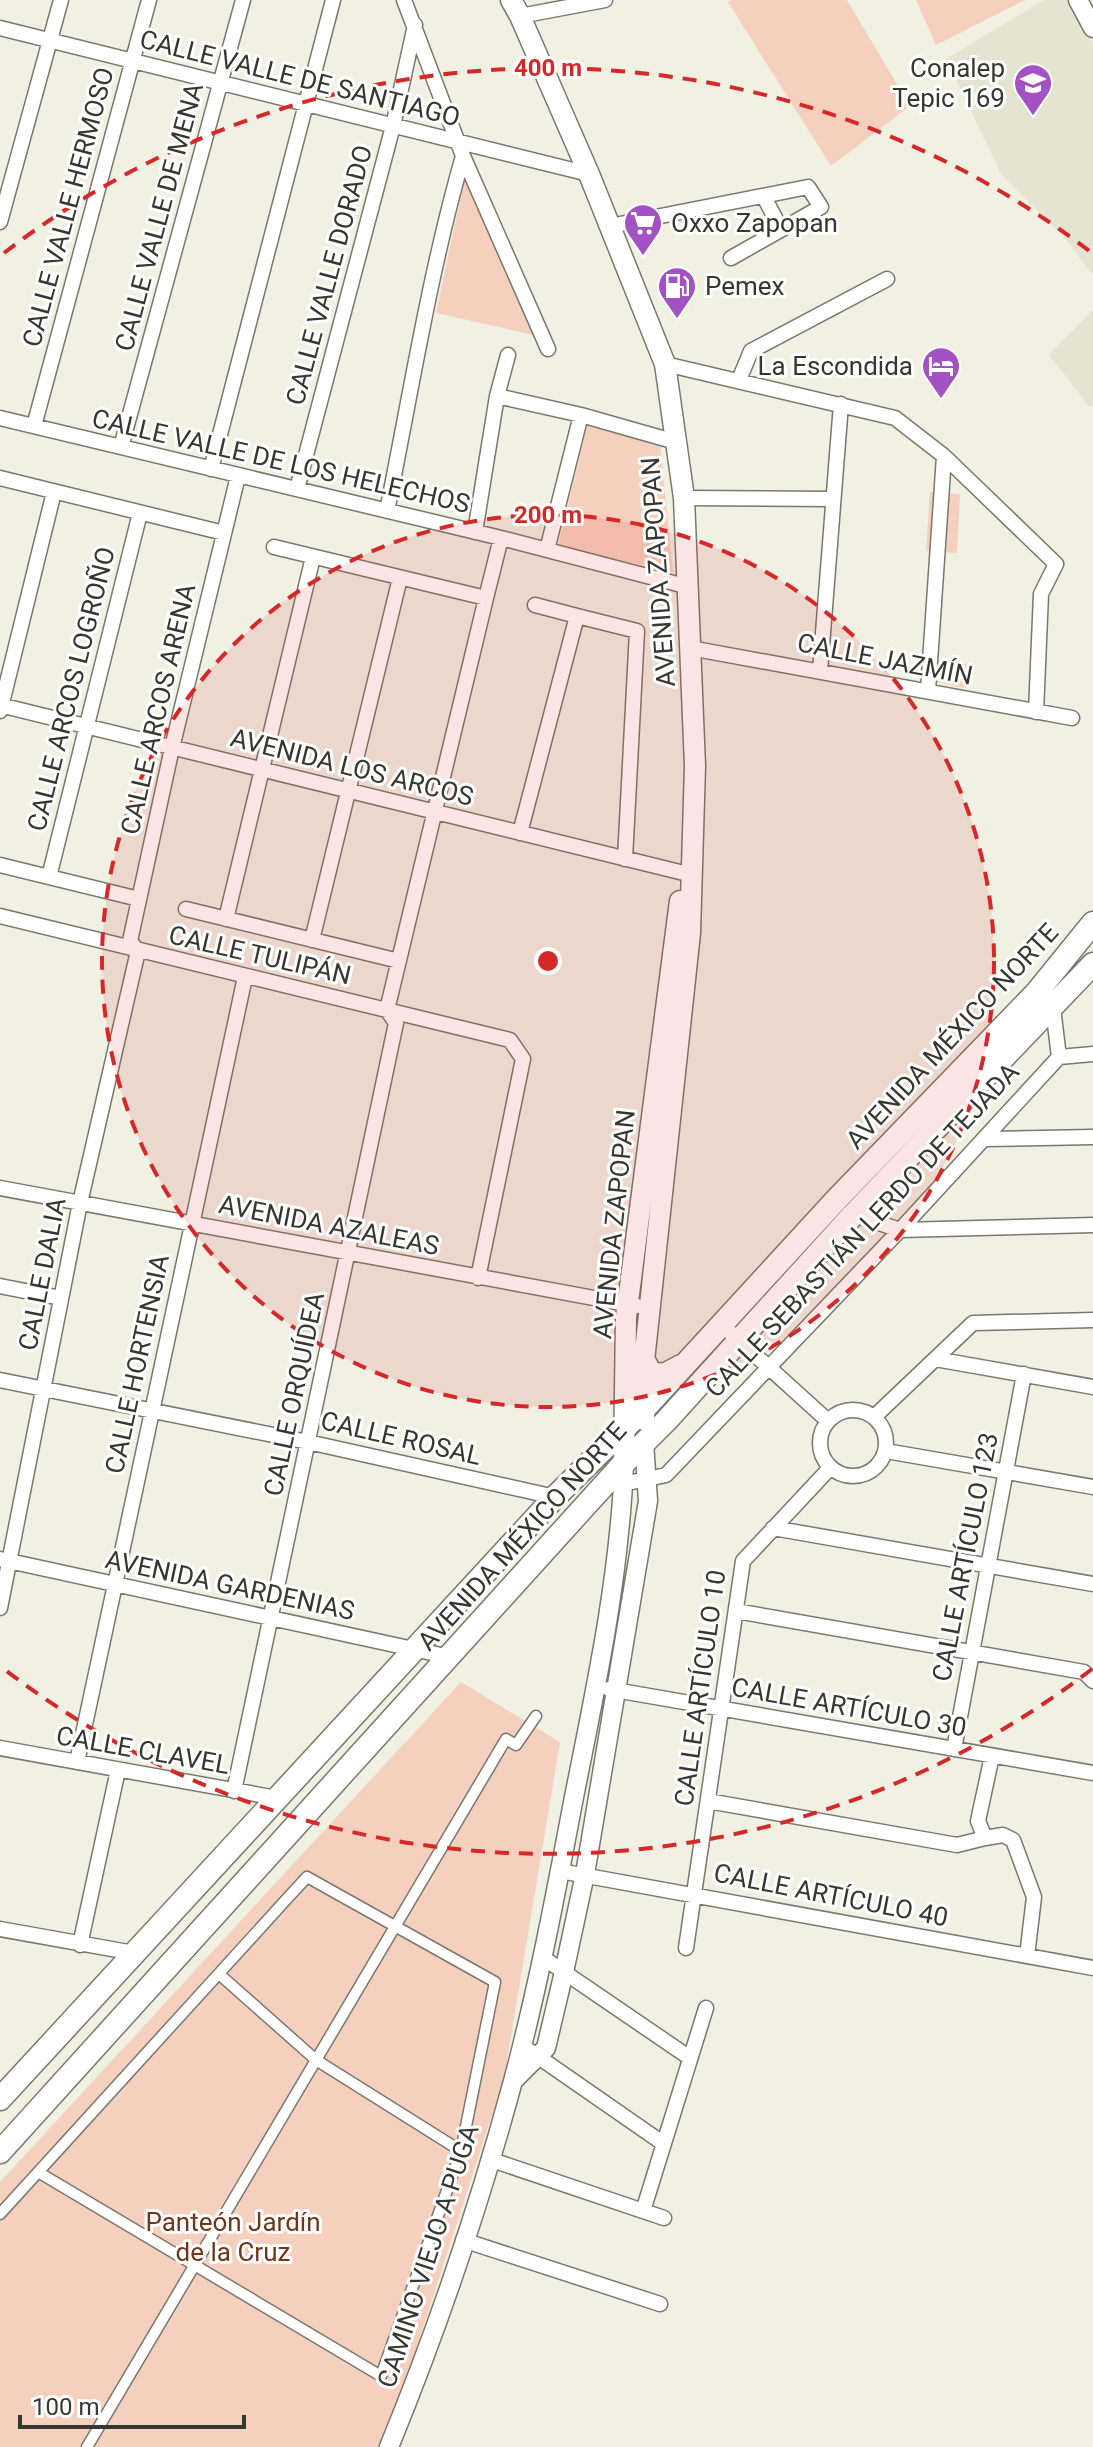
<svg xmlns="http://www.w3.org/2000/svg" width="1093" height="2447" font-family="Roboto,sans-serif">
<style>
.built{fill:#e5e4d1}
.green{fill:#f6d0be}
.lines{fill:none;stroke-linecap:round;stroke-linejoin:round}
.pedestrian-casing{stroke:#78786d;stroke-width:13}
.minor-casing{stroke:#78786d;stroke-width:17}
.tertiary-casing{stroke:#78786d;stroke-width:21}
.secondary-casing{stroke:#78786d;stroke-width:23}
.primary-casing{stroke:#78786d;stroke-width:25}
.pedestrian{stroke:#fff;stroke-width:10}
.minor{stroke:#fff;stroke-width:14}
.tertiary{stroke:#fff;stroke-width:18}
.secondary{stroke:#fff;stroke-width:20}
.primary{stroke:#fff;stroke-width:22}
.ring{fill:none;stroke:#d62828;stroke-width:4;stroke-dasharray:14 10}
.labels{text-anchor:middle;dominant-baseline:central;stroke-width:6;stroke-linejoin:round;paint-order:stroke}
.poi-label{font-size:26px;fill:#373732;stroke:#fff;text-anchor:end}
.street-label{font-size:26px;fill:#373732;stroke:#fff}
.park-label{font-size:26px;fill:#6e371b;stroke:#fff}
.centre{fill:#d62828;stroke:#fff;stroke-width:4}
.ring-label{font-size:24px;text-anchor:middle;font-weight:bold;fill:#d62828;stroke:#fff;stroke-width:6;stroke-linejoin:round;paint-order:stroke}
</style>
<rect width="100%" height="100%" fill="#f0f0e3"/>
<path class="built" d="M1044,0H1070L1093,42V275L1064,237L1001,174L946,59Z
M1093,310V406H1089L1049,355Z"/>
<path class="green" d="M732,0H847L910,106L831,166L728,2Z
M916,0H1025L936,45Z
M465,177L534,335L436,313Z
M587,426L660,443L673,572L558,546Z
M930,492L960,494L957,553L926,551Z
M921,661L970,664L965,688L920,679Z
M461,1682L560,1742L504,2078L406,2380L380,2447H0V2182Z"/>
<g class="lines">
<defs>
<path id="pedestrian" d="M219,1974L316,2060L461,2151
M0,2214C102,2102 204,1989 307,1877L495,1982L461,2151L381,2376L38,2172
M87,2447L506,1739L516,1745L536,1716"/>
<path id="minor" d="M404,0L463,156L548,349
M520,16L605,0
M0,28L589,174
M764,197L781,229
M0,222L61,0
M610,226L808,187L821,207L731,258
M665,364L895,418L944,456L1056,564L1041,594L1036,712
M739,380L751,351L887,279
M497,396L581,415L676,442
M0,418L501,538L689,587
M34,426L149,0
M121,447L243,0
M211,469L333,0
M0,478L224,533
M297,489L393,126L415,25
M684,498L832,499
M387,511C411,392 430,271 463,156
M475,532L497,396L508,355
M547,550L581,415
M486,598L501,538
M535,605L577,616
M690,648L1072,718
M820,671L841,404
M928,691L944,456
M0,705L692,875
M0,711L54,492
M520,833L577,616L637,631L625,859
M0,865L139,899
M49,877L140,513
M186,909L399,961
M0,916L510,1040L523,1059L478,1278
M226,919L313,557
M312,940L400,578
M1059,1057L1093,1054
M985,1139L1093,1137
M0,1188L637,1306
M849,1213L900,1230L1093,1225
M0,1286L61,1298
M721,1324L828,1421
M935,1359L1093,1387
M0,1380L308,1442L555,1497
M820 1443a33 33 0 1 1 66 0a33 33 0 1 1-66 0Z
M874,1417L973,1323L1093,1320
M886,1451L1093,1487
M623,1484L666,1475L900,1230L1059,1057L1053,1008L1048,1003
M773,1528L1093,1584
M0,1559L450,1657
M0,1608L80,1203L138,951L130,941L172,748L238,476
M736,1611L1084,1672L1093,1681
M609,1689L1093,1773
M0,1748L277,1798
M954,1749L1024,1374
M992,1756L978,1821L985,1838L1003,1835L1013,1840L1034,1897L1027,1956
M77,1762L245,977
M234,1791L396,1023L387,1010L486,598L274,547
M708,1801L957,1845L985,1838
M560,1871L1093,1968
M0,1929L134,1953
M80,1945L118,1770
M686,1948L743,1561L830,1468
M542,1957L690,2058
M530,2051L664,2144
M489,2159L664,2218
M643,2211L706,2008
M463,2240L660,2304"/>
<path id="tertiary" d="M1078,0L1093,28
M515,2079L546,2048L564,1972L585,1874L648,1501L644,1442
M389,2447C437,2330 480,2203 513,2081C538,1988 556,1892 574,1797C596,1687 620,1575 624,1463"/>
<path id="secondary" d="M511,0L520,16L589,174L665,364L684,498L695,766L690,933L644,1361V1420
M624,1463L626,1317L680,901"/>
<path id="primary" d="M644,1361L652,1375L666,1374L681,1366
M0,2099L555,1497L644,1409L836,1200L1037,992L1093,923
M0,2152L624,1463L666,1421L852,1216L1093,964"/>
</defs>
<use href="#pedestrian" class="pedestrian-casing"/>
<use href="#minor" class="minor-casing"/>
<use href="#tertiary" class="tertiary-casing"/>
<use href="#secondary" class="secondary-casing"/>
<use href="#primary" class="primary-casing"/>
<use href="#pedestrian" class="pedestrian"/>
<use href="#minor" class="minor"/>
<use href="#tertiary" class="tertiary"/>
<use href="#secondary" class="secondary"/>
<use href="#primary" class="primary"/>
</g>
<circle cx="548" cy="961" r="446" fill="#d62828" fill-opacity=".12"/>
<g class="ring">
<circle cx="548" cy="961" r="446"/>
<path d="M1092 1669A893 893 0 0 1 4 1669M4 253A893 893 0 0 1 1092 253"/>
</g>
<defs>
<symbol id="school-pin" viewBox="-11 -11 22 30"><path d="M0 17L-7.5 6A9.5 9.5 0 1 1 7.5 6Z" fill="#a252c2" stroke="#fff"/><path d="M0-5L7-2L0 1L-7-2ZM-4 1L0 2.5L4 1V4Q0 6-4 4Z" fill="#fff"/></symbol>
<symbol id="supermarket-pin" viewBox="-11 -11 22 30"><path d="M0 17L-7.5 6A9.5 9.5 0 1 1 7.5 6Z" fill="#a252c2" stroke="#fff"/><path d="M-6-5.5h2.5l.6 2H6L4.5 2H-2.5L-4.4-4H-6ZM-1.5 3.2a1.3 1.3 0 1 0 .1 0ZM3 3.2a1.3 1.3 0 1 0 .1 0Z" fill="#fff"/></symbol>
<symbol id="fuel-pin" viewBox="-11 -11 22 30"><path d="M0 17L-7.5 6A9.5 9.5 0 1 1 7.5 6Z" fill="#a252c2" stroke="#fff"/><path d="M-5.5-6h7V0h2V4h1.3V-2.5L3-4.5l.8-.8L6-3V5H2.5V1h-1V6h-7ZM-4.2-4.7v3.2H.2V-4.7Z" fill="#fff"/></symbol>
<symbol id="hotel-pin" viewBox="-11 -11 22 30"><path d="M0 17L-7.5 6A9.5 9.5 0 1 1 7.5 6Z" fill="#a252c2" stroke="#fff"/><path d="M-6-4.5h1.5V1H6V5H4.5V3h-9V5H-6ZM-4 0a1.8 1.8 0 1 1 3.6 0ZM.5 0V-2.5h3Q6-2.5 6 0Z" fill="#fff"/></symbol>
</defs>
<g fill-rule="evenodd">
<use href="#school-pin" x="1011" y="61" width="44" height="60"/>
<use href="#supermarket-pin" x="621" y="201" width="44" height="60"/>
<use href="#fuel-pin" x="655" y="264" width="44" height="60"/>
<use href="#hotel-pin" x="919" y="344" width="44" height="60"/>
</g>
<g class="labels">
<g class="poi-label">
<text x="1005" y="68">Conalep<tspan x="1005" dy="30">Tepic 169</tspan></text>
<text x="671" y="223" text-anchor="start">Oxxo Zapopan</text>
<text x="705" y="286" text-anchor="start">Pemex</text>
<text x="913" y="366">La Escondida</text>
</g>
<g class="street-label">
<text transform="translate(300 78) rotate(14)">CALLE VALLE DE SANTIAGO</text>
<text transform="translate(68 207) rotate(-75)">CALLE VALLE HERMOSO</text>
<text transform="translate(159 217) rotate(-75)">CALLE VALLE DE MENA</text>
<text transform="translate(329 275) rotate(-75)">CALLE VALLE DORADO</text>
<text transform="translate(281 461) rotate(13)">CALLE VALLE DE LOS HELECHOS</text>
<text transform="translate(658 572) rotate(-94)">AVENIDA ZAPOPAN</text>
<text transform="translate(885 659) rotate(11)">CALLE JAZMÍN</text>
<text transform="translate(71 689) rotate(-76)">CALLE ARCOS LOGROÑO</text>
<text transform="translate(158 709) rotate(-77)">CALLE ARCOS ARENA</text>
<text transform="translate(352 767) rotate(14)">AVENIDA LOS ARCOS</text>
<text transform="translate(260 955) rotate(13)">CALLE TULIPÁN</text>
<text transform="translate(952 1036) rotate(-47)">AVENIDA MÉXICO NORTE</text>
<text transform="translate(614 1224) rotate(-84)">AVENIDA ZAPOPAN</text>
<text transform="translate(329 1225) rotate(11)">AVENIDA AZALEAS</text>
<text transform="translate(862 1230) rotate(-47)">CALLE SEBASTIÁN LERDO DE TEJADA</text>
<text transform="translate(42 1274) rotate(-79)">CALLE DALIA</text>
<text transform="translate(137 1364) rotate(-78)">CALLE HORTENSIA</text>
<text transform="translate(294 1394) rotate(-78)">CALLE ORQUÍDEA</text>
<text transform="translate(401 1438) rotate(13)">CALLE ROSAL</text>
<text transform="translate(522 1536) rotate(-48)">AVENIDA MÉXICO NORTE</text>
<text transform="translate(965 1557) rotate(-79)">CALLE ARTÍCULO 123</text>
<text transform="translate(230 1585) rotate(12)">AVENIDA GARDENIAS</text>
<text transform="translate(700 1688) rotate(-82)">CALLE ARTÍCULO 10</text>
<text transform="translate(849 1707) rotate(10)">CALLE ARTÍCULO 30</text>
<text transform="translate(143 1750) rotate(10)">CALLE CLAVEL</text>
<text transform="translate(831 1895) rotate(11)">CALLE ARTÍCULO 40</text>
<text transform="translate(428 2256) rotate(-72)">CAMINO VIEJO A PUGA</text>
</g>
<g class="park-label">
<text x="233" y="2222">Panteón Jardín<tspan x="233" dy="30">de la Cruz</tspan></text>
</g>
</g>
<circle cx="548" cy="961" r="12" class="centre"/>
<g class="ring-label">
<text x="548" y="76">400 m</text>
<text x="548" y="523">200 m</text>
</g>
<path d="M20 2415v12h224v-12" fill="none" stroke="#373732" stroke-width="4"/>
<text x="32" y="2415" font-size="24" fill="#373732" stroke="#ffffff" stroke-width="6" paint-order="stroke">100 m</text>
</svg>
